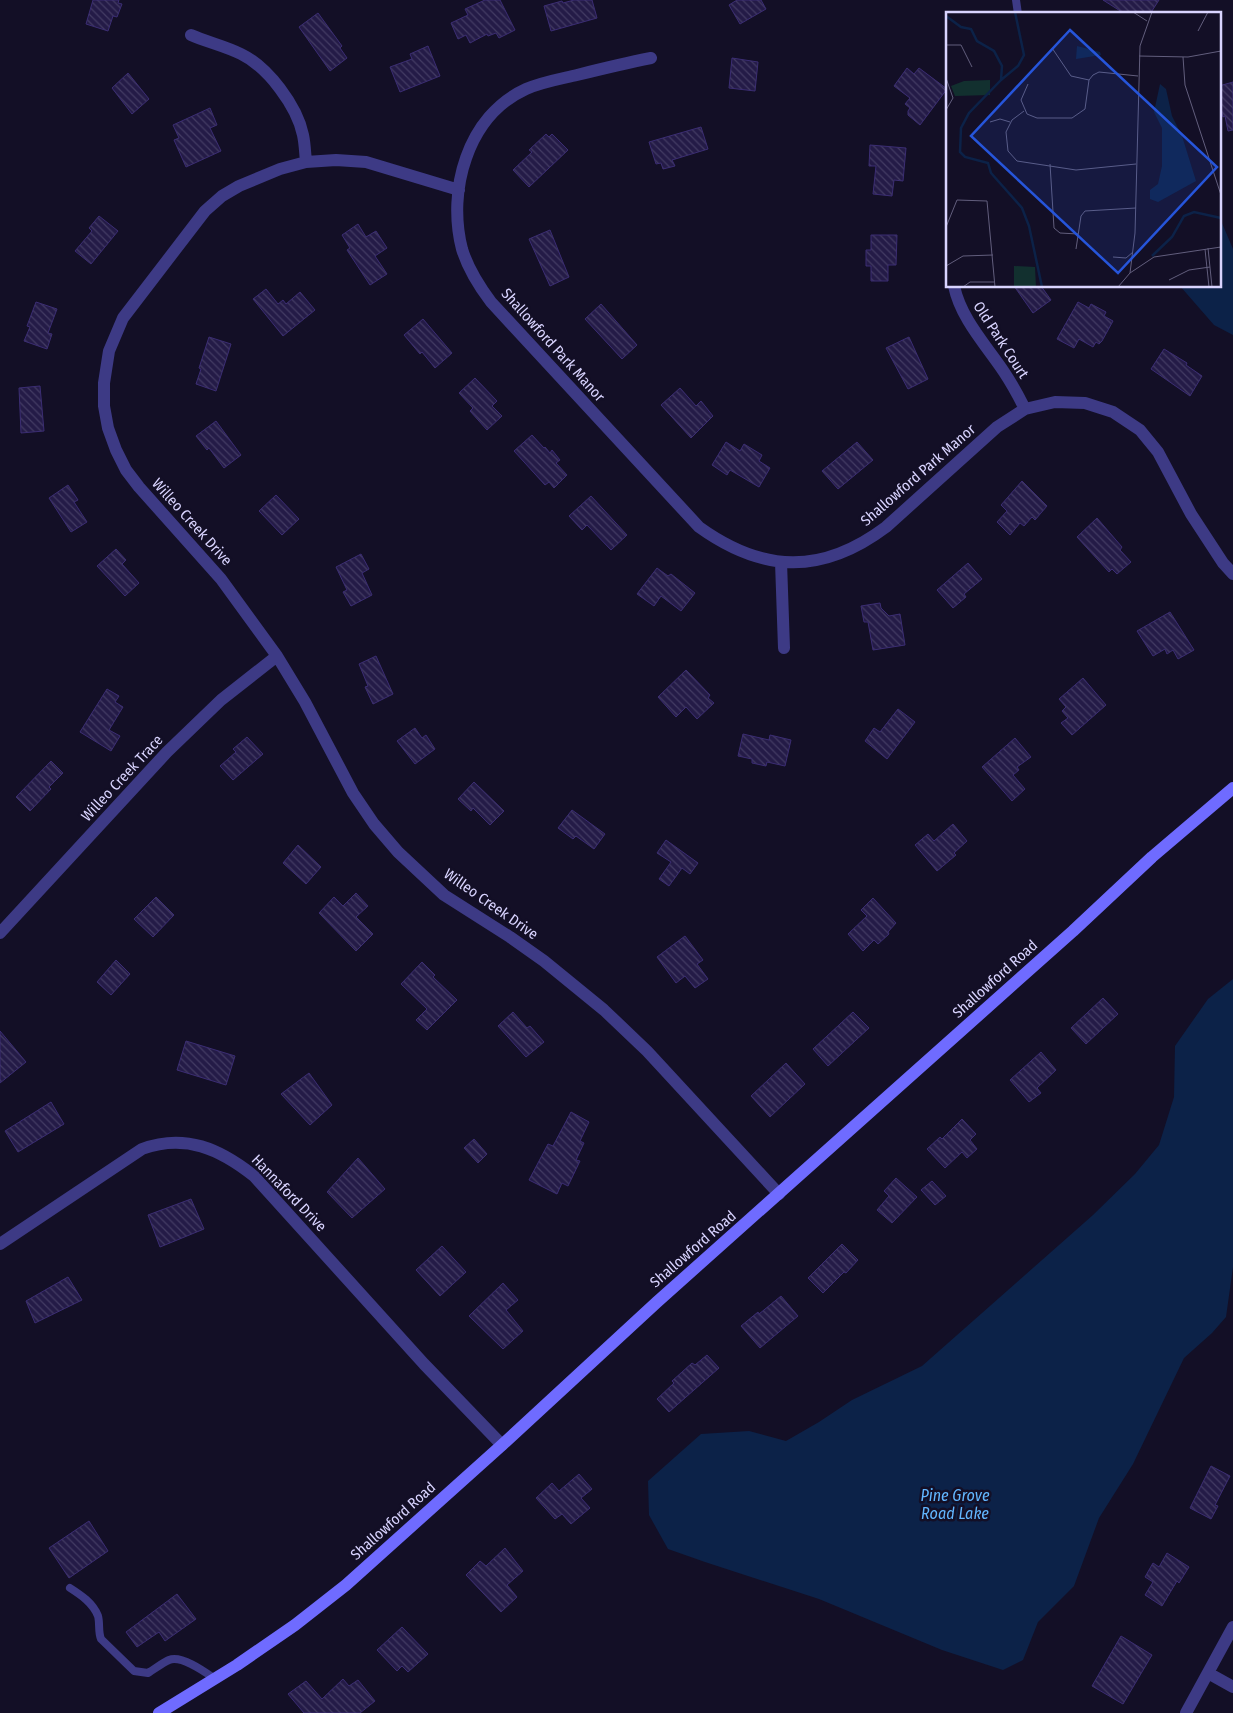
<svg xmlns="http://www.w3.org/2000/svg" width="1233" height="1713" font-family="'Fira Sans Condensed',sans-serif">
<style>
.water{fill:#0c2248}
.building{fill:url(#building-back-hatch);stroke:#3b2d73}
.lines{fill:none;stroke-linecap:round;stroke-linejoin:round}
.lane{stroke:#3d3a85;stroke-width:8}
.street{stroke:#3d3a85;stroke-width:12}
.secondary{stroke:#6f6bff;stroke-width:12}
.labels{text-anchor:middle;dominant-baseline:central;stroke-width:5;stroke-linejoin:round;paint-order:stroke}
.street-label{font-size:15px;fill:#d9d4ff;stroke:#130f26}
.water-label{font-size:16px;font-style:italic;fill:#62b6ff;stroke:#130f26}
.inset-river{fill:none;stroke:#0c2248;stroke-width:2.5}
.inset-road{fill:none;stroke:#625e7d;stroke-width:1}
.view{fill:#2655da;fill-opacity:0.15;stroke:#2655da;stroke-width:2.5}
.inset-edge{fill:none;stroke:#d9d4ff;stroke-width:2.5}
</style>
<defs>
<pattern id="building-back-hatch" width="6" height="6" patternUnits="userSpaceOnUse" patternTransform="scale(1.25)"><rect width="6" height="6" fill="#241b47"/><path d="M-1 5l2 2M0 0l6 6M5-1l2 2" fill="none" stroke="#433b63"/></pattern>
</defs>
<rect width="100%" height="100%" fill="#130f26"/>
<path class="water" d="M1219,216L1233,249V335L1214,325L1180,286H1219Z
M1233,979V1267L1226,1317L1212,1333L1184,1358L1133,1464L1099,1518L1074,1586L1038,1622L1023,1660L1003,1670L942,1650L819,1599L705,1562L668,1549L649,1515L648,1481L701,1434L749,1431L786,1441L819,1422L852,1400L922,1366L1093,1215L1135,1174L1159,1145L1174,1097L1175,1046L1208,999Z"/>
<path class="building" d="M93,0H119L118,3L122,4L117,17L113,16L108,31L86,24Z
M485,0H500L515,30L499,38L496,33L488,36L487,34L470,43L466,35L458,39L451,23L468,15L465,9Z
M574,0H592L597,18L551,31L544,6L562,1L563,3Z
M737,0H761L766,9L740,24L729,5Z
M1103,0H1159L1150,14H1125Z
M318,13L342,46L340,48L347,58L330,71L299,27Z
M428,46L440,76L400,92L390,67L412,59L410,54Z
M732,58L758,62L755,91L729,88Z
M907,68L914,74L919,68L947,89L920,125L908,115V111L910,108L905,104L910,98L894,86Z
M128,73L149,99L132,114L112,88Z
M1233,82V130L1228,131L1225,116L1223,117L1220,105L1221,103L1219,86Z
M210,108L217,125L210,128L221,151L186,167L174,140L179,138L173,125Z
M701,127L708,149L672,160L675,166L663,169L661,163L656,164L649,142Z
M546,134L549,137L552,134L568,150L529,187L513,170L532,152L529,150Z
M870,145L906,148L903,181L894,180L892,196L873,194L876,166H869Z
M99,216L118,231L91,264L75,251L92,231L89,228Z
M358,224L366,237L376,231L387,248L375,256L387,274L370,285L347,250L350,248L342,235Z
M550,230L569,277L550,286L529,239Z
M871,235H897L896,265H888V281H871V266H866V250H871Z
M1014,286H1041L1051,300L1033,313Z
M266,289L278,304L283,300L286,304L300,292L315,310L283,336L253,299Z
M36,302L57,309L48,333L52,334L47,349L24,341L30,327L27,326Z
M1078,302L1089,308L1091,304L1106,312L1104,316L1113,321L1102,341L1099,344L1096,342L1093,347L1079,339L1074,348L1057,339Z
M601,304L637,345L622,359L585,319Z
M423,319L452,353L435,368L422,352L420,354L404,335Z
M209,337L231,344L216,391L196,384L201,369L199,368Z
M909,337L928,379L908,389L886,348Z
M1164,349L1187,363L1186,365L1202,376L1190,396L1151,369Z
M475,378L497,401L492,406L502,416L487,430L470,411L473,408L459,393Z
M40,386L44,431L21,433L19,388Z
M680,388L696,406L701,401L713,416L691,438L661,405Z
M216,421L241,455L224,468L209,448L207,450L196,436Z
M532,435L544,448L545,447L550,453L552,450L560,460L556,463L567,475L554,488L549,482L545,485L514,451Z
M726,442L740,451L744,444L762,455L759,461L770,468L759,487L730,470L727,475L712,465Z
M857,442L873,460L838,489L822,471Z
M1022,481L1047,506L1035,520L1032,517L1024,526L1020,523L1010,535L997,522L1007,511L1001,505Z
M68,485L78,500L74,502L87,522L71,532L49,498Z
M276,495L299,519L282,535L259,511Z
M591,496L627,535L611,550L587,525L582,530L569,516Z
M1097,518L1122,547L1120,550L1131,562L1117,574L1112,569L1109,572L1077,537Z
M116,549L126,560L122,564L139,583L125,596L97,566Z
M361,554L369,569L362,573L372,595L351,606L343,592L347,590L336,567Z
M968,563L982,579L964,594L966,597L953,608L937,590Z
M657,568L668,576L671,574L695,593L681,611L661,596L654,606L637,594Z
M880,603L881,608L889,616L900,614L905,645L873,650L868,622H864L861,606Z
M1170,612L1194,650L1178,659L1173,650L1167,654L1165,649L1153,656L1137,631Z
M376,656L393,694L373,704L365,687L368,686L359,664Z
M686,670L710,695L708,698L714,703L697,719L686,707L676,717L658,697Z
M1083,678L1106,705L1072,735L1061,723L1068,718L1062,711L1066,707L1059,699Z
M107,689L119,696L115,702L123,707L109,730L120,736L111,751L80,732Z
M898,709L915,722L887,759L865,741L874,728L880,732Z
M415,728L422,738L426,735L435,749L415,764L397,741Z
M743,734L769,740L770,735L791,740L785,766L767,762L766,766L752,763V759L738,756Z
M247,737L263,754L233,780L220,766L236,752L233,749Z
M1015,738L1031,757L1017,767L1019,770L1013,775L1025,789L1012,801L982,767Z
M51,761L63,773L49,787L51,789L30,811L16,797Z
M474,782L504,811L490,825L473,808L471,811L458,799Z
M572,810L605,834L594,849L576,836L573,839L558,828Z
M953,824L967,841L954,853L956,855L937,871L915,845L928,834L934,841Z
M666,840L698,863L690,874L682,868L669,886L659,879L671,862L657,853Z
M298,845L321,867L306,884L283,863Z
M356,893L368,906L356,917L373,934L356,951L319,913L334,897L343,906Z
M156,897L174,915L153,937L134,919Z
M873,898L896,923L888,932L889,934L878,944L874,940L863,951L848,934L867,916L861,910Z
M685,936L703,960L697,964L708,979L695,988L685,976L676,983L657,957Z
M116,960L130,974L111,995L97,982Z
M422,962L435,975L433,977L457,1000L427,1030L416,1020L427,1009L401,984Z
M1103,998L1118,1014L1086,1044L1071,1028Z
M513,1012L527,1028L530,1026L544,1042L526,1057L498,1026Z
M853,1012L869,1028L828,1066L813,1049Z
M0,1031L26,1062L0,1083Z
M186,1041L235,1056L226,1085L177,1070Z
M1041,1052L1056,1070L1037,1088L1041,1093L1029,1102L1010,1080Z
M786,1063L805,1084L770,1117L751,1096Z
M309,1073L332,1105L310,1125L281,1094Z
M51,1102L64,1124L18,1152L5,1131Z
M571,1112L589,1122L580,1141L584,1143L576,1160L580,1161L568,1186L562,1183L557,1194L529,1180L548,1144L553,1146Z
M962,1119L976,1134L970,1140L977,1149L967,1158L962,1152L945,1168L927,1149L940,1137L942,1139Z
M474,1139L487,1154L478,1163L464,1148Z
M358,1158L385,1189L352,1218L327,1192Z
M896,1178L917,1197L892,1223L877,1210L889,1196L884,1191Z
M932,1181L946,1196L935,1205L921,1190Z
M191,1199L204,1229L160,1247L148,1215Z
M842,1244L858,1260L846,1273L844,1272L823,1293L808,1278Z
M442,1246L466,1272L440,1296L416,1270Z
M68,1277L82,1300L35,1323L26,1301Z
M503,1283L518,1300L506,1310L523,1331L503,1349L469,1316Z
M781,1296L798,1316L760,1348L741,1326L758,1312L759,1314Z
M707,1355L719,1368L669,1412L657,1399L674,1383L672,1381L692,1363L695,1365Z
M1211,1466L1230,1476L1215,1505L1218,1506L1211,1519L1190,1508Z
M579,1474L592,1489L581,1498L590,1508L571,1524L562,1514L555,1519L536,1498L552,1483L559,1491Z
M89,1521L108,1551L69,1578L49,1548Z
M505,1548L523,1571L507,1585L517,1597L501,1612L466,1575L480,1561L486,1566Z
M1167,1553L1189,1567L1179,1583L1177,1581L1162,1606L1145,1595L1153,1582L1145,1577L1153,1563L1159,1567Z
M177,1594L196,1619L165,1641L159,1632L137,1647L126,1632Z
M402,1627L428,1654L408,1672L402,1666L397,1671L377,1650Z
M1121,1636L1152,1655L1123,1704L1092,1686Z
M343,1679L349,1686L358,1680L375,1701L360,1713H304L288,1694L306,1681L322,1699Z"/>
<g class="lines">
<path class="lane" d="M1016,0L1018,14
M70,1588C81,1595 93,1603 98,1616C100,1623 98,1632 101,1639L134,1671L148,1673C155,1669 162,1663 169,1660C182,1655 205,1672 215,1679"/>
<path class="street" d="M191,35C207,42 225,46 241,54C268,67 297,106 303,135C305,144 305,153 306,162
M651,58C626,63 601,69 577,75C560,79 542,82 526,89C467,116 447,191 462,249C468,269 479,286 491,302L699,527C763,573 822,575 886,527L997,427L1025,409L1055,402L1085,403L1113,412L1140,430L1158,452L1191,514L1223,563L1233,574
M459,190L366,162L336,160L306,162L280,169L239,186L222,196L205,211L123,318L109,351L104,383V406L108,428L116,450L126,470L139,487L221,579L277,656L305,702L353,793L374,824L398,852L444,895L510,937L544,961L604,1010L647,1051L779,1194
M954,286C961,319 986,345 1004,372C1012,384 1019,397 1025,409
M781,562L784,648
M0,933L167,752L221,700L277,656
M0,1244L142,1149C185,1133 220,1149 254,1176L424,1364L502,1445
M1208,1673L1233,1687
M1186,1713L1233,1627"/>
<path class="secondary" d="M159,1713L237,1665L295,1625L346,1585L502,1445L657,1302L1073,931L1152,857L1233,788"/>
</g>
<g class="labels">
<g class="street-label">
<text transform="translate(1001 340) rotate(57)">Old Park Court</text>
<text transform="translate(553 345) rotate(48)">Shallowford Park Manor</text>
<text transform="translate(918 475) rotate(-41)">Shallowford Park Manor</text>
<text transform="translate(192 522) rotate(48)">Willeo Creek Drive</text>
<text transform="translate(122 778) rotate(-47)">Willeo Creek Trace</text>
<text transform="translate(491 904) rotate(35)">Willeo Creek Drive</text>
<text transform="translate(995 979) rotate(-42)">Shallowford Road</text>
<text transform="translate(289 1193) rotate(46)">Hannaford Drive</text>
<text transform="translate(693 1249) rotate(-41)">Shallowford Road</text>
<text transform="translate(393 1521) rotate(-42)">Shallowford Road</text>
</g>
<g class="water-label">
<text x="955" y="1495">Pine Grove<tspan x="955" dy="18">Road Lake</tspan></text>
</g>
</g>
<g transform="translate(946 12)">
<rect width="275" height="275" fill="#130f26"/>
<path d="M44,68V83L9,84L5,74L18,69ZM68,254L89,255L90,275H68Z" fill="#12302f"/>
<path d="M131,34L154,40L155,43L130,47ZM214,72L220,77L226,104L236,124L250,169L212,190L204,187V178L212,172L216,154V116L208,100Z" fill="#0c2248"/>
<path class="inset-river" d="M0,4L15,15L25,17L31,29L48,39L56,54L55,68L23,101L15,116L14,140L19,145L42,151L45,161L76,196L83,214L96,275M55,68L72,54L78,43L69,0M206,244L226,225L238,204L248,200L275,206"/>
<path class="inset-road" d="M187,0L201,9M252,19L262,0M0,33H15L26,55M106,36L125,64L143,68M193,44L242,45L275,39M237,45L239,73L275,183M0,66L7,86L0,98M82,72L75,88L81,102L91,106H126L139,97L143,68L147,63L153,60L192,64M78,99L66,108L60,120L62,139L71,149L130,158L190,152M44,110L54,107L64,110M104,152L108,216L114,221L132,222M0,215L11,188L41,189L49,275M262,236L266,275M130,237L135,204L139,199L190,196M259,237L263,275M167,245L180,246L187,240M0,254L17,244L47,243M184,261L189,221L194,34L206,0M223,268L243,258L264,255M17,275L24,270H48M172,275L184,261L208,245L275,235"/>
<path class="view" d="M124,18L271,155L172,261L25,124Z"/>
<rect width="275" height="275" class="inset-edge"/>
</g>
</svg>
